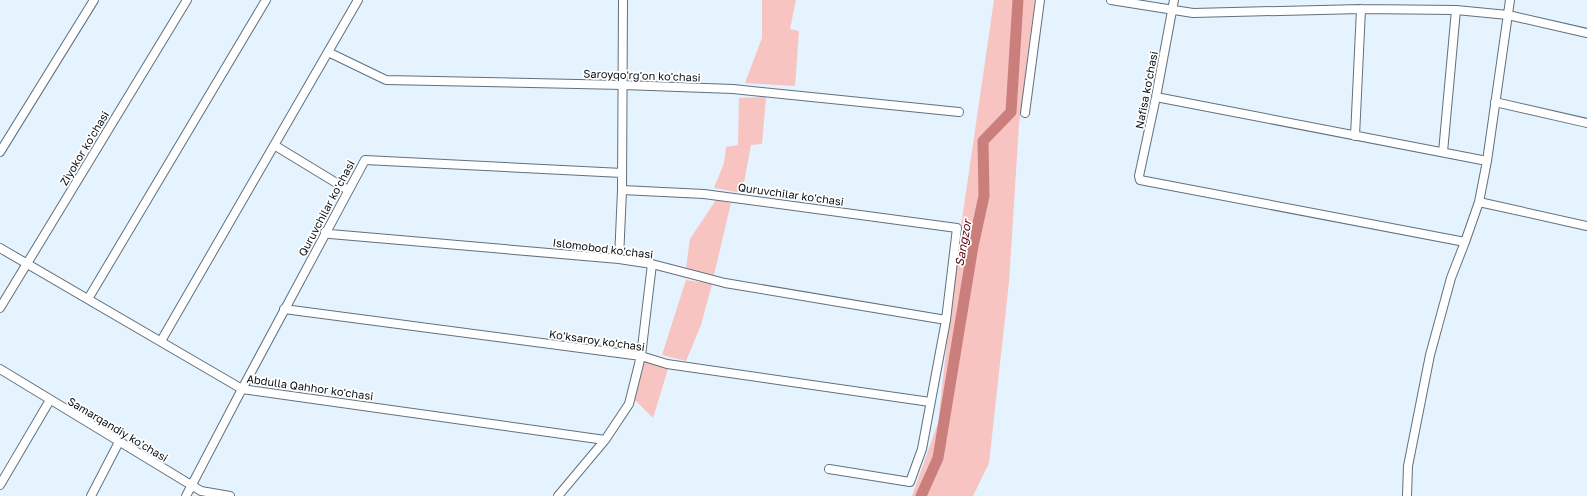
<svg xmlns="http://www.w3.org/2000/svg" width="1587" height="496" font-family="'Golos Text',sans-serif">
<style>
.green{fill:#f7c4c2}
.lines{fill:none;stroke-linecap:round;stroke-linejoin:round}
.river{stroke:#ca7f7d;stroke-width:11}
.minor-casing{stroke:#61717d;stroke-width:10}
.minor{stroke:#fff;stroke-width:8}
.labels{text-anchor:middle;dominant-baseline:central;stroke-width:3.5;stroke-linejoin:round;paint-order:stroke}
.street-label{font-size:11px;fill:#090f13;stroke:#fff}
.water-label{font-size:12px;font-style:italic;fill:#620413;stroke:#fff}
</style>
<rect width="100%" height="100%" fill="#e4f3fd"/>
<path class="green" d="M762,0H796L790,29L799,31L795,86L745,83L762,38Z
M994,0H1035L1019,124L1009,282L989,463L973,496H912L938,423L957,254Z
M766,97L762,144L751,145L742,193L714,188L724,163L726,147L738,145L739,98Z
M716,200L731,203L714,275L686,268L690,239Z
M686,280L712,284L701,325L686,361L662,355Z
M642,360L668,369L653,418L632,397Z"/>
<g class="lines">
<path class="river" d="M921,496L938,458L973,246L984,196L983,141L1011,112L1018,0"/>
<defs>
<path id="minor" d="M1111,0L1193,13L1361,9L1456,10L1508,15L1587,33
M1174,0L1156,97L1139,176L1140,180L1465,242
M328,52L386,80L623,85L733,89L959,112
M1156,97L1487,161
M1495,102L1587,123
M1025,113L1040,0
M1355,136L1361,9
M274,145L348,190
M0,152L94,0
M1443,152L1456,10
M622,190L704,194L957,228L946,320L922,449L910,482L829,469
M1479,202L1587,226
M325,232L330,234L619,259L652,264L725,283L946,320
M0,248L242,389L605,440
M619,259L622,190L623,0
M88,299L266,0
M0,308L187,0
M284,309L641,356L667,364L930,402
M161,341L358,0
M0,369L201,491L230,496
M0,485L50,400
M91,496L119,442
M186,496L242,389L365,160L622,173
M558,496L605,440L629,404L641,356L652,264
M1407,496L1408,466L1430,355L1451,278L1465,242L1479,202L1487,161L1510,0"/>
</defs>
<use href="#minor" class="minor-casing"/>
<use href="#minor" class="minor"/>
</g>
<g class="labels">
<g class="street-label">
<text transform="translate(642 75) rotate(2)">Saroyqo'rg'on ko'chasi</text>
<text transform="translate(1146 90) rotate(-79)">Nafisa ko'chasi</text>
<text transform="translate(84 148) rotate(-59)">Ziyokor ko'chasi</text>
<text transform="translate(791 194) rotate(8)">Quruvchilar ko'chasi</text>
<text transform="translate(326 208) rotate(-62)">Quruvchilar ko'chasi</text>
<text transform="translate(603 248) rotate(7)">Islomobod ko'chasi</text>
<text transform="translate(597 340) rotate(8)">Ko'ksaroy ko'chasi</text>
<text transform="translate(310 387) rotate(8)">Abdulla Qahhor ko'chasi</text>
<text transform="translate(118 429) rotate(31)">Samarqandiy ko'chasi</text>
</g>
<g class="water-label">
<text transform="translate(963 243) rotate(-80)">Sangzor</text>
</g>
</g>
</svg>
